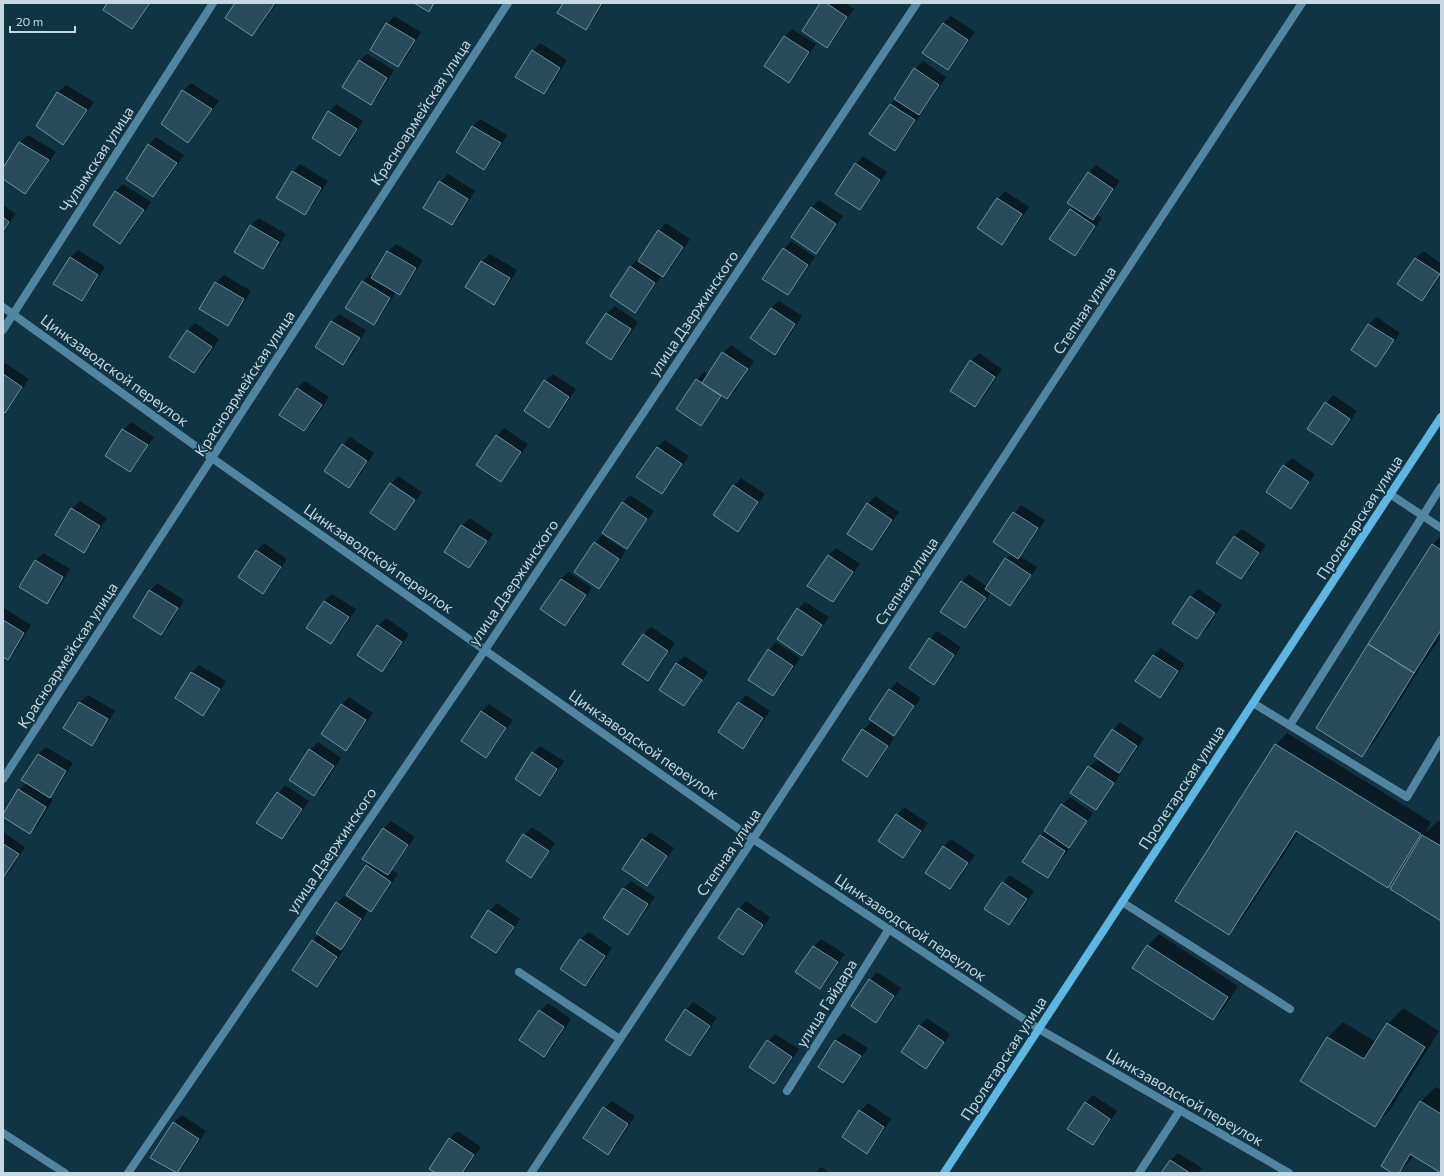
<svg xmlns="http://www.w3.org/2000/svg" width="1444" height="1176" font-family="Commissioner,sans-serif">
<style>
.shadow{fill:#0007}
.building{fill:#294b5c;stroke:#6e92a5}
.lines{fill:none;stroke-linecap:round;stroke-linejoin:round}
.service{stroke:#5185a0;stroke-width:8}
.minor{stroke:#5185a0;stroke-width:8}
.secondary{stroke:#5eb6e1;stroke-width:8}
.labels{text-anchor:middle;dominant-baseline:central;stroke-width:3.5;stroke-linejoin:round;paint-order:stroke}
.street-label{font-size:15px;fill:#c6d8e3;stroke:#113444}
</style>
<rect width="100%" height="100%" fill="#113444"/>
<path class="shadow" d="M109,3H151L139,21L132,28Z
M235,3H277L260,27L252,35Z
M564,3H604L593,21L585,28Z
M821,3H845L854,9L834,39L827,46Z
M394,16L421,32L406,58L398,66L387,24Z
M951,16L975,32L955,61L947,69L943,23Z
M792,29L816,44L796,74L789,82L765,66L785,36Z
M540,43L567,60L551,86L544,93L532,51Z
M367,54L394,70L378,96L371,104L359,61Z
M923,61L946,77L902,142L894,149L871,134L915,69Z
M191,83L219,101L195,134L188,142L183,91Z
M66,85L94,102L70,136L63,143L37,126L58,92Z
M336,104L363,121L348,147L340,155L329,112Z
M480,119L507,135L492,161L484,169L457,152L473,126Z
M28,135L56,152L32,185L25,193L3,178V169L20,142Z
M156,137L184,155L161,188L153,196L149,145Z
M863,156L887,172L867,201L860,209L856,164Z
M300,164L328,181L312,206L304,214L293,172Z
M1096,165L1120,181L1096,214L1102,218L1082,247L1074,255L1071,209L1074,206L1088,173Z
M448,174L475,191L459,217L452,224L440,182Z
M123,184L151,202L128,235L120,243L115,192Z
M1005,191L1029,207L1009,236L1002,244L978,228L998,199Z
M819,200L843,216L823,245L816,253L812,207Z
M3,205L16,214L3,232Z
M259,218L286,234L270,260L262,268L235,251L251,225Z
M666,223L690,239L670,269L663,276L662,275L642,304L635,312L611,296L631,266L638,259L640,260L659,231Z
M791,241L815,257L795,286L787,294L784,249Z
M396,244L423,260L407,286L399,294L396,292L381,316L373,324L362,282L370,274L373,276L388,251Z
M78,250L105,267L89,292L82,300L70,258Z
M1423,251L1441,263V276L1430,292L1422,300L1399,284L1416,258Z
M490,254L517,270L501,296L493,304L467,287L482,261Z
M224,275L251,291L235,317L227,325L200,308L216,282Z
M779,301L802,316L783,346L775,353L771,308Z
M615,306L638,322L619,351L611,359L587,343L607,313Z
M339,314L366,330L351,356L343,364L316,347L332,321Z
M1377,317L1400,333L1383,358L1376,366L1352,350L1369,324Z
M195,323L219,339L202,365L194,372L188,330Z
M731,345L754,361L735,391L727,398L723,395L708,417L701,425L697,380L704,372L709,375L723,353Z
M979,353L1002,369L983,398L975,406L951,390L971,361Z
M5,363L29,379L12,404L5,412L3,411V365Z
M553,374L576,389L557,419L549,426L545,381Z
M305,381L329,397L312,423L304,430L297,388Z
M1333,395L1357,411L1340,436L1332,444L1326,403Z
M131,422L154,437L137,463L130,471L106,455L123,430Z
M504,428L528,444L508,473L501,481L497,436Z
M350,437L374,453L357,479L349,486L343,445Z
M665,440L689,456L669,485L661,493L657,447Z
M1292,458L1315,474L1298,500L1291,507L1284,466Z
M398,476L422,492L402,521L395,529L391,484Z
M741,478L765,494L745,523L738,531L734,486Z
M630,495L654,511L634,540L627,548L623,503Z
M875,496L899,512L879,542L872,549L868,504Z
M80,501L107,518L91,544L83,552L72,509Z
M1021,505L1045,520L1025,550L1020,556L1037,567L1018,597L1010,604L991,592L973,620L965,627L961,582L969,574L988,587L1006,559L1012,554L1014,513Z
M470,518L493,534L476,560L469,567L445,551L462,526Z
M1242,529L1266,545L1249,570L1241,578L1235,536Z
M602,535L626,551L606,580L598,588L595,543Z
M1441,536V637L1425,660L1373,744L1361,755L1369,644L1433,544Z
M264,543L287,559L271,585L263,592L256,551Z
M836,548L860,564L840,593L832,601L828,556Z
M43,553L70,569L55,595L47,603L20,586L36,560Z
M569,572L592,588L573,617L565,625L561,579Z
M157,583L184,600L169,626L161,634L150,591Z
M1198,589L1222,605L1205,631L1197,638L1174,622L1191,596Z
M332,594L356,609L339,635L331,643L324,601Z
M805,602L829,617L809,647L802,654L798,609Z
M4,608L31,625L15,651L8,658L3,655V609Z
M386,618L409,634L390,663L382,671L358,655L378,626Z
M651,627L675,643L655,672L647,680L643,635Z
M937,631L961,647L941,676L934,684L930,639Z
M776,642L800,658L780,688L773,695L769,650Z
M1161,648L1185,664L1167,689L1160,697L1153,656Z
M685,656L708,672L691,698L684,705L660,689L677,663Z
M199,665L226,681L210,707L203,715L176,698L192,672Z
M897,682L921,698L901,727L894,735L870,719L890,690Z
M88,695L115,711L99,737L91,745L64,728L80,702Z
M746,695L770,711L750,740L743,748L739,703Z
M349,697L373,713L353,742L346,750L322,734L342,704Z
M489,704L513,720L493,749L486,757L462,741L482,711Z
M871,722L894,738L875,768L867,775L863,730Z
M1120,722L1144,738L1127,764L1119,772L1113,730Z
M1287,733L1431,822L1426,832L1438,821L1441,822V919L1397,877L1388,887L1299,831L1240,922L1228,934L1276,745Z
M318,742L341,758L322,788L314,795L310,750Z
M540,746L564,761L547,787L540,795L533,753Z
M46,747L73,763L57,789L50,797L53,799L38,825L30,832L19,790L27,782L23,780L38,754Z
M1097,760L1120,775L1103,801L1096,808L1089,767Z
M285,785L309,801L289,831L282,838L278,793Z
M1070,797L1093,813L1055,869L1048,877L1024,861L1062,805Z
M904,807L928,823L910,849L903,856L897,815Z
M391,821L415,837L392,870L398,874L378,903L371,911L367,866L370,862L383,829Z
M532,827L555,843L538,869L531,876L524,835Z
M3,832L25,847L8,874L3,878Z
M650,832L674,848L654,877L647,885L643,840Z
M951,839L975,855L958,881L950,888L944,846Z
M1010,875L1034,891L1017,917L1009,924L1003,883Z
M631,881L655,897L635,926L628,933L604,918L624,888Z
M344,896L368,911L348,941L342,947L344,949L325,978L317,986L293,970L313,940L319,934L337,903Z
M746,901L770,917L750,946L743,954L739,909Z
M497,903L520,919L504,945L496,952L472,937L489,911Z
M589,932L612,948L593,977L585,985L561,969L581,939Z
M1159,934L1238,986L1224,1008L1213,1019L1148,946Z
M821,939L845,954L828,980L820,988L797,972L814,946Z
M877,972L901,988L884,1014L876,1021L870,980Z
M693,1002L717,1018L697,1048L690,1055L686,1010Z
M548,1003L571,1019L552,1048L544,1056L521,1040L540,1011Z
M1403,1008L1439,1031L1390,1110L1375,1125L1301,1080L1328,1037L1343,1022L1376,1042L1388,1024Z
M927,1018L950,1034L933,1060L926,1067L919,1026Z
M844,1033L868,1048L850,1074L843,1082L819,1066L836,1040Z
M775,1034L799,1049L782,1075L774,1083L768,1041Z
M1436,1087L1441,1090V1172L1414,1156L1399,1173H1394L1420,1102Z
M1093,1095L1117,1111L1100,1136L1093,1144L1069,1128L1086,1102Z
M612,1101L635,1116L616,1146L608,1153L604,1108Z
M868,1103L891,1119L874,1145L867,1153L860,1111Z
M182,1115L206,1131L184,1165L177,1172L151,1158L174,1122Z
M458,1131L481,1147L464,1173H438L430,1168L450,1138Z
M1178,1153L1202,1168L1199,1173H1162L1171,1160Z
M821,1167L830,1173H815Z"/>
<path class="building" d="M107,3H150L132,29L103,10Z
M235,3H275L252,36L225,18Z
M414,3H434L429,12Z
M563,3H602L586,30L557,13Z
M820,3H826L847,17L827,48L802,31Z
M386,23L415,40L398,67L370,50Z
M943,23L968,40L948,70L922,53Z
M784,36L809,52L789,83L764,66Z
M532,50L560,68L544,94L515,77Z
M359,60L387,78L371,105L342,87Z
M914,68L939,85L919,115L894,99Z
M182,90L212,109L188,143L161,124Z
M57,92L87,110L63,145L36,126Z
M890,104L915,120L895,151L869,134Z
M328,111L357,129L340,156L312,138Z
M472,126L501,143L484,170L456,152Z
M19,142L49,160L25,194L3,179V168Z
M148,144L177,163L153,197L126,179Z
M855,163L880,180L860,210L835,194Z
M292,171L321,188L305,215L276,198Z
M1088,172L1113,189L1093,220L1067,203Z
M439,181L468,199L452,225L423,208Z
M115,191L144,210L120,244L93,225Z
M997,198L1022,214L1002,245L977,228Z
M811,207L836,224L816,254L791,237Z
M1070,209L1095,226L1075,256L1049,239Z
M3,217L9,222L3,231Z
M250,225L279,242L263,269L234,252Z
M658,230L683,247L663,277L638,261Z
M783,248L808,265L788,295L762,279Z
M387,251L416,268L400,295L371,278Z
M70,257L98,275L82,301L53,284Z
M1415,258L1440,274L1422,301L1397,284Z
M481,261L510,278L494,305L465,287Z
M630,266L655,283L635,313L610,296Z
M362,281L390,298L374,325L345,308Z
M215,282L244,299L228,326L199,309Z
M771,308L795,324L775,355L750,338Z
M606,313L631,329L611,360L586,343Z
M331,321L360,338L343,365L315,347Z
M1368,324L1394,340L1376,367L1351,350Z
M187,330L212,347L194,373L169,357Z
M722,352L748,369L727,399L702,383Z
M970,360L995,377L975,407L950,391Z
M3,374L22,387L5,413L3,412Z
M696,379L721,396L701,426L676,409Z
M544,380L569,397L549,428L524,411Z
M297,388L322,405L304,431L279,415Z
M1325,402L1350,419L1332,445L1307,429Z
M122,429L148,445L130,472L105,456Z
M496,435L521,452L501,482L476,465Z
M342,444L367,461L349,488L324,471Z
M657,447L682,464L662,494L636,477Z
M1283,465L1309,482L1291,509L1266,492Z
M390,483L415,500L395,530L370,513Z
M733,485L758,502L738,532L713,515Z
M622,502L647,519L627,549L602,533Z
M867,503L892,520L872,550L847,534Z
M71,508L100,526L84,553L55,535Z
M1013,512L1038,528L1018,559L993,542Z
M461,525L487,541L469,568L444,552Z
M1234,536L1259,553L1241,579L1216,563Z
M594,542L619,559L599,589L574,572Z
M1432,544L1441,550V630L1414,673L1368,644Z
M256,550L281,567L263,594L238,577Z
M828,555L853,572L833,602L807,586Z
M1005,558L1031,575L1010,606L985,589Z
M35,560L63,577L47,604L19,587Z
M561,579L586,595L565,626L540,609Z
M961,581L986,598L965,628L940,612Z
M149,590L178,608L161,635L133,617Z
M1190,596L1215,613L1197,639L1172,623Z
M324,601L349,617L331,644L306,628Z
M797,608L822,625L802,656L777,639Z
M3,620L24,633L8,660L3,657Z
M377,625L402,642L382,672L357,655Z
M643,634L668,651L648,681L622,664Z
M929,638L954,655L934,685L909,668Z
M1368,644L1414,673L1362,757L1316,728Z
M768,649L793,666L773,696L748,680Z
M1153,655L1178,671L1160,698L1135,681Z
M676,663L702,680L684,706L659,690Z
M191,672L220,689L203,716L175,698Z
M889,689L914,706L894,736L869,719Z
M79,702L108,719L92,746L63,728Z
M738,702L763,718L743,749L718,732Z
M341,704L366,720L346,751L321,734Z
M481,711L506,728L486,758L461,741Z
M862,729L888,746L867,777L842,760Z
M1112,729L1137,746L1119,773L1094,756Z
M1275,744L1421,834L1388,888L1296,831L1229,935L1175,901Z
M309,749L334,766L314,796L289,780Z
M532,752L557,769L540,796L515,779Z
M38,754L66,771L50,798L21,780Z
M1088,766L1114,783L1096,810L1070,793Z
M18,789L46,807L30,834L3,817V814Z
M277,792L302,809L282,839L256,823Z
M1061,804L1087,821L1069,848L1044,831Z
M896,814L921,831L903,858L878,841Z
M383,828L408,845L388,875L362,859Z
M523,834L549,851L531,878L506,861Z
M1040,835L1065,851L1048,878L1022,862Z
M1422,835L1441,846V921L1390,889Z
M642,839L667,856L647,886L622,869Z
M3,844L19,854L3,878Z
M943,846L968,863L950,889L925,873Z
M366,865L391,882L371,912L346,895Z
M1002,882L1027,899L1009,925L984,909Z
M623,888L648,904L628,935L603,918Z
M336,902L361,919L341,950L316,933Z
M738,908L763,925L743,955L718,938Z
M488,910L514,927L496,953L471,937Z
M580,939L605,956L585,986L560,969Z
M312,940L337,957L317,987L292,970Z
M1147,945L1228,997L1213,1020L1132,968Z
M813,946L838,962L820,989L795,972Z
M869,979L894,996L876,1023L851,1006Z
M685,1009L710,1026L690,1056L665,1040Z
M539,1010L564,1027L544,1057L519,1040Z
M1387,1023L1425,1047L1375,1127L1300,1081L1327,1037L1364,1059Z
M919,1025L944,1042L926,1069L901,1052Z
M767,1040L792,1057L774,1084L749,1067Z
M835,1040L861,1056L843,1083L818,1067Z
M1420,1101L1441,1114V1173L1410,1154L1399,1173H1392L1381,1166Z
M1085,1102L1110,1119L1093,1145L1067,1129Z
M603,1107L628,1124L608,1155L583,1138Z
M859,1110L884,1127L867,1154L842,1137Z
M173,1122L199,1139L177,1173L150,1158Z
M449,1138L474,1155L462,1173H436L429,1169Z
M1170,1160L1190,1173H1161Z"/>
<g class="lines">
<path class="service" d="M1390,494L1441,528
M1253,703L1407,797L1441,740
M1290,725L1441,487
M1122,902L1290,1009
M519,972L620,1039
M1139,1173L1180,1110"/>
<path class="minor" d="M3,307L212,458L753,839L1039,1029L1289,1173
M3,330L213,3
M3,779L508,3
M787,1091L889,929
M3,1133L65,1173
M128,1173L485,650L917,3
M531,1173L753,839L1302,3"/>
<path class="secondary" d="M944,1173L1441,417"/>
</g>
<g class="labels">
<g class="street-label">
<text transform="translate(420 112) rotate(-57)">Красноармейская улица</text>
<text transform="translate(96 159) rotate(-57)">Чулымская улица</text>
<text transform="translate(1084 310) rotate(-57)">Степная улица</text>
<text transform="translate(693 313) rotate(-56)">улица Дзержинского</text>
<text transform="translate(115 370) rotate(36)">Цинкзаводской переулок</text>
<text transform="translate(244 383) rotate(-57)">Красноармейская улица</text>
<text transform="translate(1359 517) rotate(-57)">Пролетарская улица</text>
<text transform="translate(379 558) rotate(35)">Цинкзаводской переулок</text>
<text transform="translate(906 581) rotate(-57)">Степная улица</text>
<text transform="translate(513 582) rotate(-56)">улица Дзержинского</text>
<text transform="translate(67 655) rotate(-57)">Красноармейская улица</text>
<text transform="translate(644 744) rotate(35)">Цинкзаводской переулок</text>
<text transform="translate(1181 787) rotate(-57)">Пролетарская улица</text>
<text transform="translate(331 850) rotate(-56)">улица Дзержинского</text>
<text transform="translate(728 852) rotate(-56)">Степная улица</text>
<text transform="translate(911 927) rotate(34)">Цинкзаводской переулок</text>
<text transform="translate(826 1003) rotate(-58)">улица Гайдара</text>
<text transform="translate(1003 1058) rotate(-57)">Пролетарская улица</text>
<text transform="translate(1185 1097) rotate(30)">Цинкзаводской переулок</text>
</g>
</g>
<rect width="1444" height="1176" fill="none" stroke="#c6d8e3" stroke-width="8"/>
<path d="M10 26v6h65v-6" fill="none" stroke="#c6d8e3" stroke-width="2"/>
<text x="16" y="26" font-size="12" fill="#c6d8e3" stroke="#113444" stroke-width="3" paint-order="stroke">20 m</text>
</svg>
